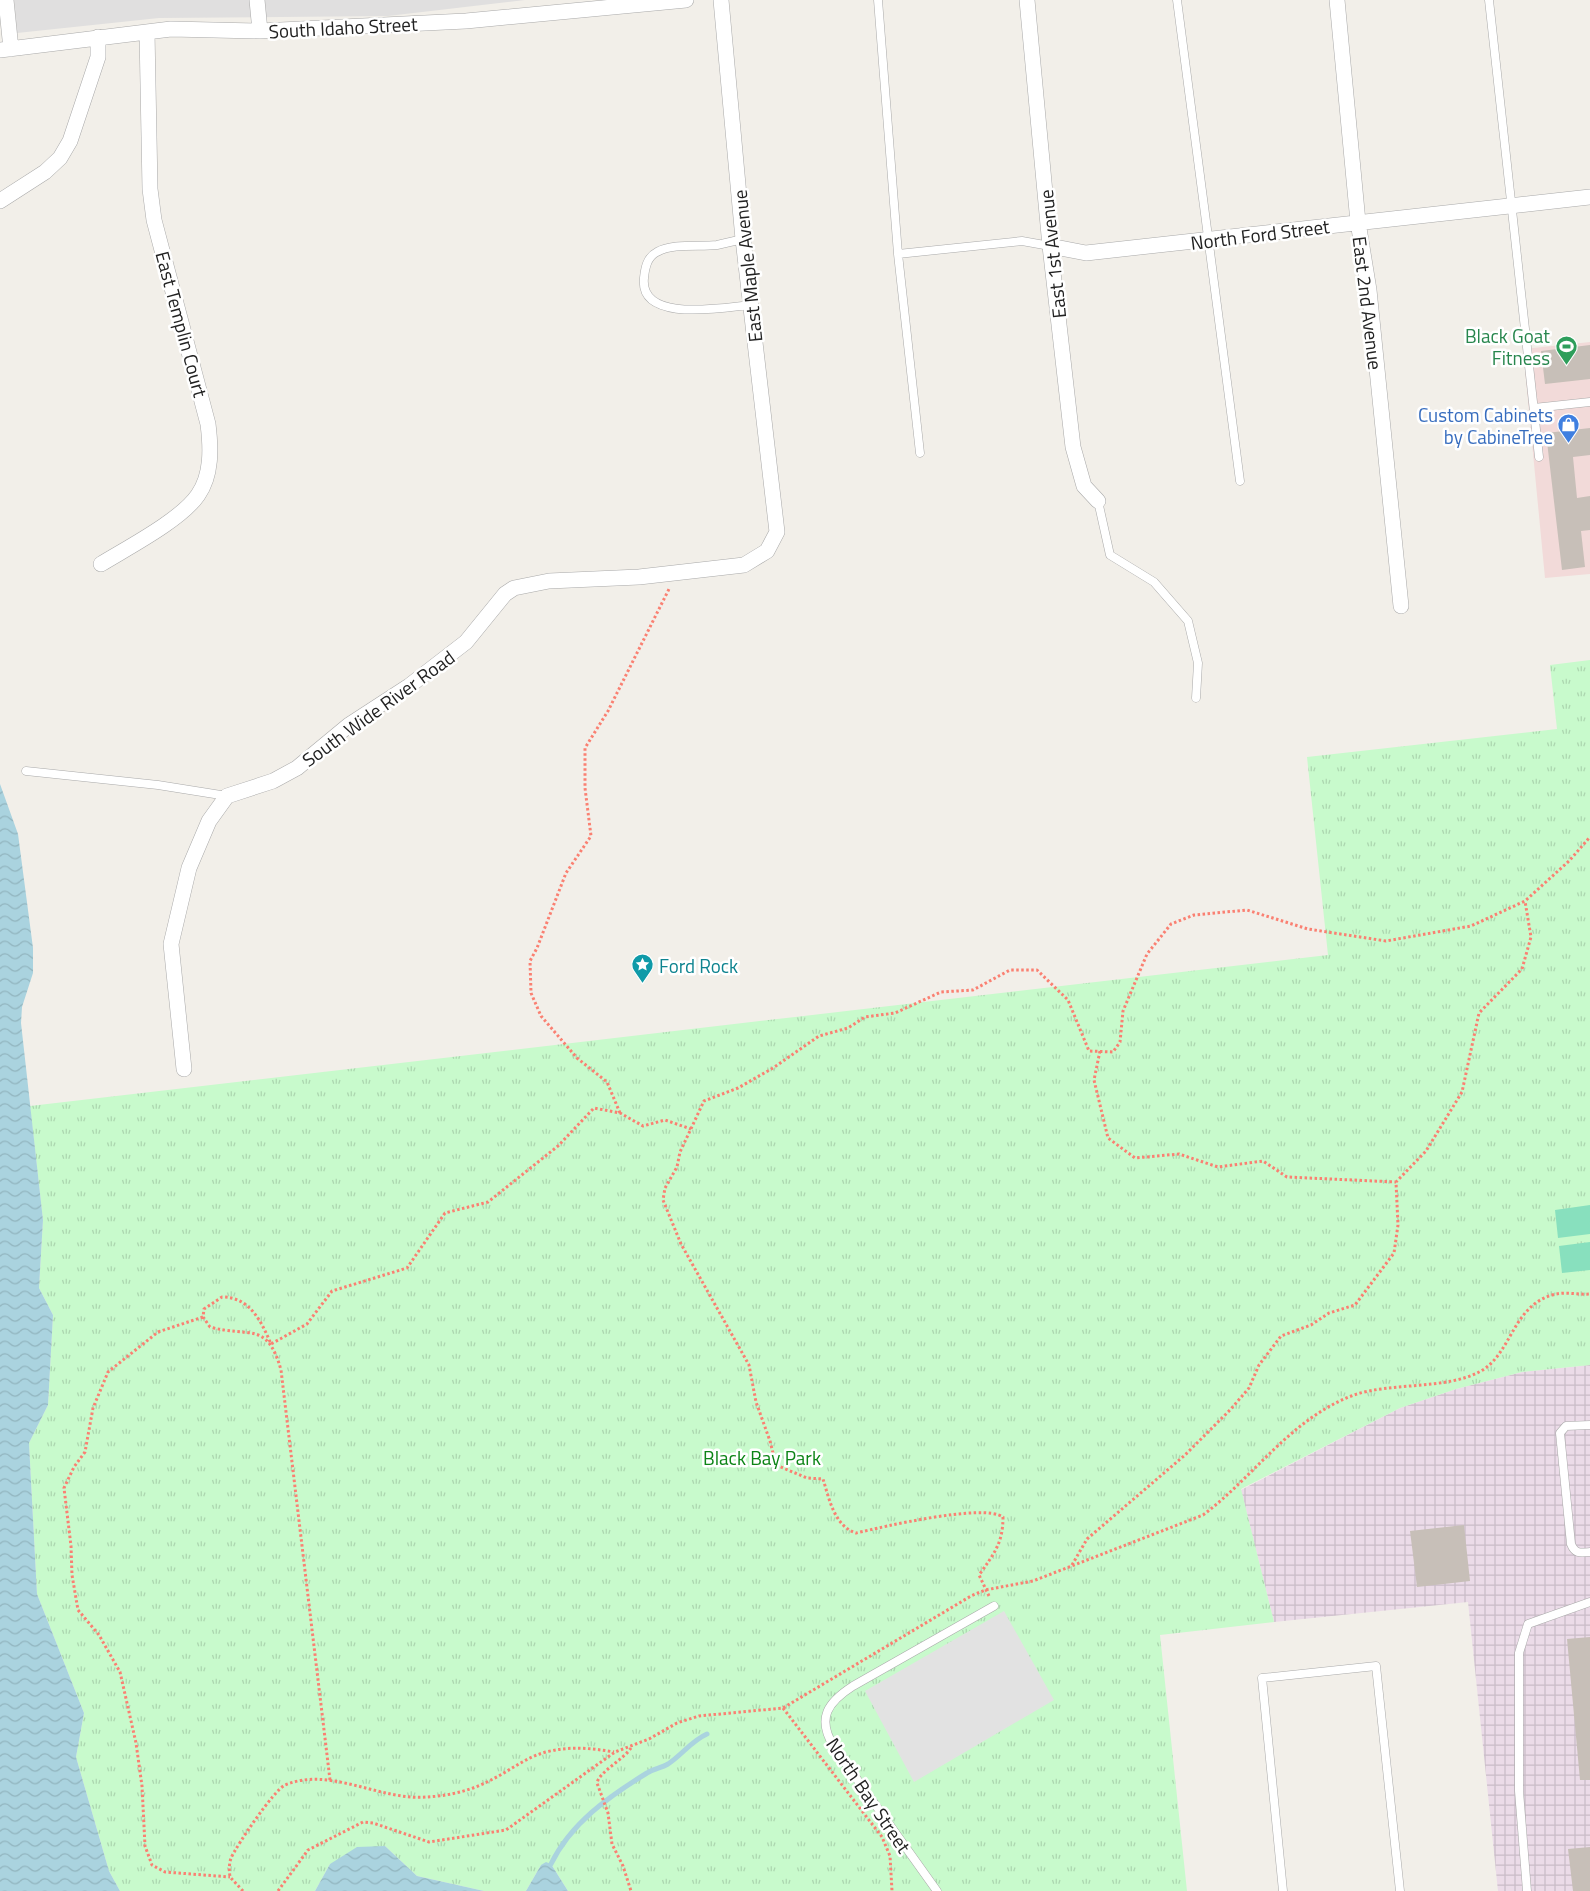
<svg xmlns="http://www.w3.org/2000/svg" width="1590" height="1891" font-family="'Titillium Web',sans-serif">
<style>
.residential{fill:#e0dfdf}
.commercial{fill:#f2dad9}
.industrial{fill:url(#industrial-grid)}
.park{fill:url(#park-tufts)}
.pitch{fill:#88e0be}
.parking{fill:#e2e2e2}
.water{fill:url(#water-waves)}
.lines{fill:none;stroke-linecap:round;stroke-linejoin:round}
.stream{stroke:#aad3df;stroke-width:5}
.building{fill:#c7bfb8}
.lane-casing{stroke:#a9a9a9;stroke-width:9}
.street-casing{stroke:#a9a9a9;stroke-width:16}
.path{stroke:#fa8072;stroke-width:3;stroke-dasharray:2.5 2.5;stroke-linecap:butt}
.lane{stroke:#fff;stroke-width:8}
.street{stroke:#fff;stroke-width:15}
.labels{text-anchor:middle;dominant-baseline:central;stroke-width:5;stroke-linejoin:round;paint-order:stroke}
.street-label{font-size:19px;fill:#222;stroke:#fff}
.leisure-label{font-size:19px;fill:#27864d;stroke:#fff;text-anchor:end}
.shop-label{font-size:19px;fill:#366cbe;stroke:#fff;text-anchor:end}
.culture-label{font-size:19px;fill:#0d838f;stroke:#fff;text-anchor:start}
.park-label{font-size:19px;fill:#0c8416;stroke:#fff}
</style>
<defs>
<pattern id="industrial-grid" width="8" height="8" patternUnits="userSpaceOnUse" patternTransform="scale(1.25)"><rect width="8" height="8" fill="#ebdbe8"/><path d="M0 4h8M4 0v8" fill="none" stroke="#c9bcc7"/></pattern>
<pattern id="park-tufts" width="24" height="20" patternUnits="userSpaceOnUse" patternTransform="scale(1.25)"><rect width="24" height="20" fill="#c8facc"/><path d="M3 7l-1-3M5 7V3M7 7l1-3M15 17l-1-3M17 17v-4M19 17l1-3" fill="none" stroke="#acd6af"/></pattern>
<pattern id="water-waves" width="16" height="10" patternUnits="userSpaceOnUse" patternTransform="scale(1.25)"><rect width="16" height="10" fill="#aad3df"/><path d="M0 5q4-4 8 0t8 0" fill="none" stroke="#92b5bf"/></pattern>
</defs>
<rect width="100%" height="100%" fill="#f2efe9"/>
<path class="residential" d="M14,0H525L388,16L159,18L17,33Z"/>
<path class="commercial" d="M1590,342V574L1545,578L1523,349Z"/>
<path class="industrial" d="M1590,1365V1891H1498L1468,1602L1274,1622L1241,1490L1400,1408L1456,1389L1522,1372Z"/>
<path class="park" d="M1590,660V1365L1522,1372L1456,1389L1400,1408L1241,1489L1274,1622L1160,1635L1187,1891H568L551,1864L541,1865L526,1891H484L417,1876L385,1846L330,1864L315,1891H120L109,1871L76,1757L84,1713L37,1594L29,1443L48,1405L53,1315L39,1288L43,1220L30,1106L1328,955L1307,757L1557,729L1550,665Z"/>
<path class="pitch" d="M1590,1205V1234L1558,1238L1555,1210Z
M1590,1242V1270L1562,1273L1559,1246Z"/>
<path class="parking" d="M1004,1611L1054,1700L914,1782L865,1691Z"/>
<path class="water" d="M0,784L18,834L33,948V973L22,1007L21,1023L43,1220L39,1288L53,1315L48,1405L29,1443L37,1594L84,1713L76,1757L109,1871L120,1891H0Z
M385,1846L417,1876L484,1891H315L330,1864L357,1847Z
M546,1862L551,1864L568,1891H526L541,1865Z"/>
<g class="lines">
<path class="stream" d="M551,1864C571,1823 608,1797 647,1773C653,1769 661,1768 668,1764C682,1755 691,1741 707,1734"/>
</g>
<path class="building" d="M1590,345V379L1545,384L1541,351Z
M1590,428V455L1573,457L1577,498L1590,496V530L1581,531L1585,567L1562,570L1546,433Z
M1464,1525L1470,1581L1417,1587L1410,1531Z
M1590,1637V1780H1580L1567,1639Z
M1590,1847V1891H1573L1568,1849Z"/>
<g class="lines">
<defs>
<path id="lane" d="M878,0L898,254L920,453
M1177,0L1240,481
M1489,0L1539,457
M743,239C734,241 726,243 717,245C699,247 673,243 657,252C647,257 645,268 644,278C639,324 725,307 751,305
M898,254L1022,241L1050,246
M1534,408L1590,402
M1098,501L1110,555L1154,582L1188,621L1198,663L1196,698
M26,771L158,785L227,796
M1590,1425L1566,1426L1560,1433L1571,1544C1575,1554 1580,1553 1590,1552
M937,1891L834,1747C816,1718 828,1702 853,1686L994,1606
M1283,1891L1262,1678L1376,1666L1400,1891
M1527,1891L1519,1791V1653L1528,1624L1590,1602"/>
<path id="street" d="M6,0L11,49
M257,0L260,31
M1027,0L1050,246L1073,447L1084,486L1098,501
M1337,0L1358,222L1369,290L1401,606
M0,50L171,29L260,31L466,21L686,0
M0,201L45,172L60,158L70,141L98,57V37
M1050,246L1086,253L1590,197
M101,564C127,548 181,520 198,495C212,475 211,448 208,424L154,220L150,189L147,32
M184,1069L171,944L189,868L209,821L227,796L273,781L297,768L349,725L409,686L466,642L505,594L514,588L549,581L639,577L744,565L767,551L777,532L743,239L721,0"/>
</defs>
<use href="#lane" class="lane-casing"/>
<use href="#street" class="street-casing"/>
<path class="path" d="M1100,1051L1094,1080L1108,1138L1135,1158L1179,1154L1218,1167L1263,1161L1287,1177L1396,1182
M620,1113L607,1082L577,1058L541,1016L531,993L530,961L537,948L566,873L591,836L585,788V748L608,711L669,589
M203,1317L158,1332L108,1372L93,1408L85,1452L74,1467L64,1488L71,1546L72,1575L78,1610L99,1635L120,1672L136,1743L142,1786L145,1846L152,1865L165,1872L230,1877
M1072,1565L1087,1539L1185,1455L1230,1410L1249,1388L1259,1365L1281,1336L1311,1325L1329,1313L1355,1305L1394,1253L1398,1225L1396,1182L1426,1151L1462,1092L1479,1013L1522,969L1531,937L1525,901
M989,1596L979,1575C994,1554 1003,1543 1003,1517C983,1503 883,1527 856,1533C834,1526 829,1498 823,1479L807,1478L776,1465L770,1441L756,1402L749,1365L681,1244L663,1200L665,1188L677,1167L680,1152L704,1101L738,1088L773,1068L819,1036L848,1028L865,1017L895,1013L941,992L973,990L1010,970H1037L1068,1000L1089,1051L1113,1052L1120,1042L1123,1011L1147,954L1171,924L1194,915L1247,910L1308,929L1386,941L1471,926L1525,901L1569,861L1590,837
M783,1708L882,1837L890,1856L892,1891
M631,1748C623,1760 599,1772 597,1783L608,1813L612,1844L623,1866L631,1891
M330,1780L281,1370C267,1320 249,1338 210,1327L203,1317L204,1309L222,1297C250,1297 261,1321 271,1344L307,1324L332,1291L407,1268L445,1213L488,1202L558,1146L594,1108L620,1113L643,1126L665,1120L691,1129
M243,1891L230,1877C229,1870 229,1864 231,1858C237,1845 274,1790 285,1785C330,1766 380,1801 427,1797C447,1796 470,1791 489,1781C508,1772 526,1757 546,1752C569,1746 591,1748 614,1752
M278,1891L308,1850L363,1822L373,1823L429,1842L506,1830L615,1752L649,1739L677,1723L699,1716L783,1708L971,1596L985,1590L1033,1581L1203,1515C1254,1477 1291,1418 1354,1395C1392,1382 1447,1390 1481,1371C1512,1353 1512,1307 1552,1295C1565,1291 1577,1295 1590,1294"/>
<use href="#lane" class="lane"/>
<use href="#street" class="street"/>
</g>
<defs>
<symbol id="stadium-pin" viewBox="-11 -11 22 30"><path d="M0 17L-7.5 6A9.5 9.5 0 1 1 7.5 6Z" fill="#2e9e5b" stroke="#fff"/><path d="M0-5a6.5 5 0 1 0 0 10a6.5 5 0 1 0 0-10ZM-3.5-1.8h7v3.6h-7Z" fill="#fff"/></symbol>
<symbol id="shop-pin" viewBox="-11 -11 22 30"><path d="M0 17L-7.5 6A9.5 9.5 0 1 1 7.5 6Z" fill="#3f7fe0" stroke="#fff"/><path d="M-5-2.5h2.3a2.7 3.5 0 0 1 5.4 0H5L5.5 6h-11ZM-1.5-2.5h3a1.5 2.3 0 0 0-3 0Z" fill="#fff"/></symbol>
<symbol id="sight-pin" viewBox="-11 -11 22 30"><path d="M0 17L-7.5 6A9.5 9.5 0 1 1 7.5 6Z" fill="#0f9aa8" stroke="#fff"/><path d="M0-6L1.8-2.2L6-1.7L2.9 1.2L3.7 5.4L0 3.3L-3.7 5.4L-2.9 1.2L-6-1.7L-1.8-2.2Z" fill="#fff"/></symbol>
</defs>
<g fill-rule="evenodd">
<use href="#stadium-pin" x="1554" y="334" width="25" height="34"/>
<use href="#shop-pin" x="1556" y="412" width="25" height="34"/>
<use href="#sight-pin" x="630" y="952" width="25" height="34"/>
</g>
<g class="labels">
<g class="street-label">
<text transform="translate(343 27) rotate(-3)">South Idaho Street</text>
<text transform="translate(1260 234) rotate(-7)">North Ford Street</text>
<text transform="translate(1052 254) rotate(-96)">East 1st Avenue</text>
<text transform="translate(747 266) rotate(-96)">East Maple Avenue</text>
<text transform="translate(1368 303) rotate(83)">East 2nd Avenue</text>
<text transform="translate(182 324) rotate(75)">East Templin Court</text>
<text transform="translate(378 708) rotate(-36)">South Wide River Road</text>
<text transform="translate(869 1795) rotate(56)">North Bay Street</text>
</g>
<g class="leisure-label">
<text x="1550" y="335">Black Goat<tspan x="1550" dy="22">Fitness</tspan></text>
</g>
<g class="shop-label">
<text x="1553" y="414">Custom Cabinets<tspan x="1553" dy="22">by CabineTree</tspan></text>
</g>
<g class="culture-label">
<text x="659" y="965">Ford Rock</text>
</g>
<g class="park-label">
<text x="762" y="1457">Black Bay Park</text>
</g>
</g>
</svg>
